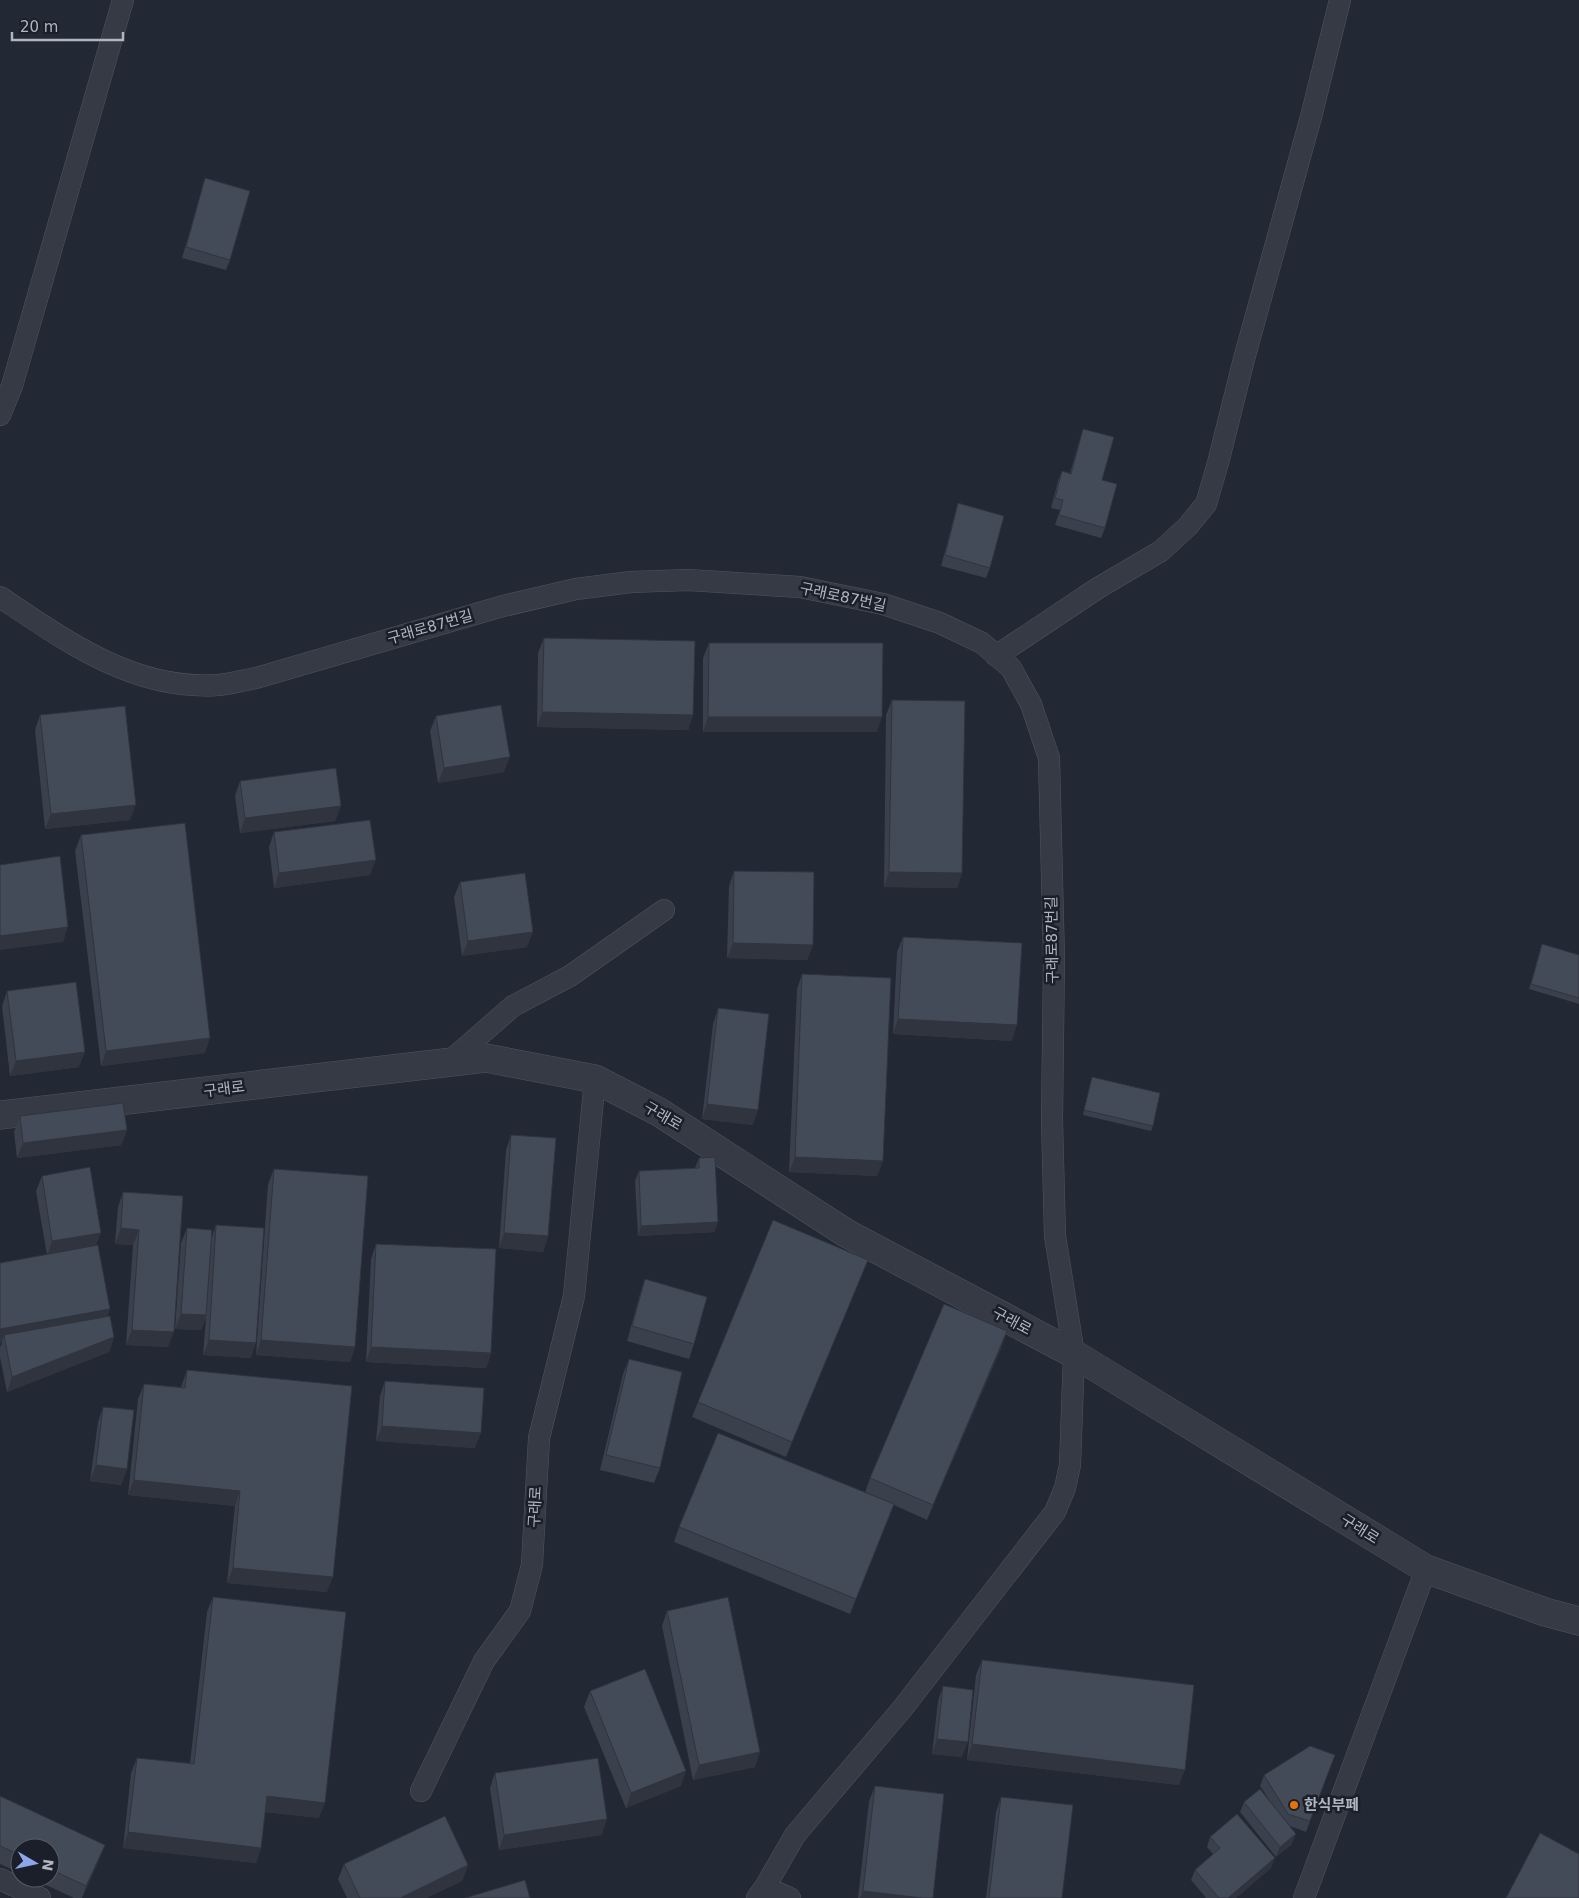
<svg xmlns="http://www.w3.org/2000/svg" width="1579" height="1898" font-family="'DejaVu Sans','Noto Sans KR',sans-serif">
<style>
.lines{fill:none;stroke-linecap:round;stroke-linejoin:round}
.service-casing{stroke:#50555f;stroke-width:22}
.minor-casing{stroke:#50555f;stroke-width:29}
.service{stroke:#353a45;stroke-width:21}
.minor{stroke:#353a45;stroke-width:28}
.wall{fill:#3a404c}
.shaded-wall{fill:#30343e}
.building{fill:#444b58;stroke:#30343e}
.food-dot{fill:#e8710a;stroke:#1b1f29;stroke-width:2}
.labels{text-anchor:middle;dominant-baseline:central;stroke-width:5;stroke-linejoin:round;paint-order:stroke}
.street-label{font-size:15px;fill:#afb5c1;stroke:#1b1f29}
.poi-label{font-size:15px;font-weight:bold;fill:#afb5c1;stroke:#1b1f29;text-anchor:start}
</style>
<rect width="100%" height="100%" fill="#222834"/>
<g class="lines">
<defs>
<path id="service" d="M0,415L12,386L123,0
M0,597C66,641 134,691 218,685C231,684 244,680 256,678L503,606L576,589L631,582L688,580L800,587L883,604L940,623L982,643L1011,668L1031,704L1049,758L1054,959L1052,1120L1055,1236L1074,1354L1070,1465L1065,1488L1055,1512L902,1709L795,1835L765,1887L757,1898
M996,656L1098,588L1161,551L1188,526L1206,504L1218,463L1244,359L1311,117L1340,0
M449,1062L513,1006L570,976L664,910
M421,1791L484,1661L520,1611L532,1565L539,1438L574,1296L595,1079
M0,1879L40,1898
M765,1887L790,1898
M1304,1898L1426,1569"/>
<path id="minor" d="M0,1115L486,1058L595,1079L659,1112L846,1233L1074,1354L1426,1569L1545,1612L1579,1621"/>
</defs>
<use href="#service" class="service-casing"/>
<use href="#minor" class="minor-casing"/>
<use href="#service" class="service"/>
<use href="#minor" class="minor"/>
</g>
<path class="wall" d="M205,178L230,260L226,270L182,258L202,189Z
M1083,429L1102,480L1105,528L1101,538L1055,525L1060,510L1051,508L1058,481L1062,471L1070,473L1080,439Z
M958,503L990,568L986,578L941,566L955,514Z
M544,638L693,715L688,730L537,727L538,653Z
M709,643L877,732H703V658Z
M892,700L962,873L957,888L884,887L886,715Z
M40,715L130,820L45,829L35,730Z
M436,716L504,772L438,783L430,731Z
M240,781L341,806L335,821L240,833L235,796Z
M274,832L370,875L274,888L269,847Z
M81,835L205,1053L101,1066L75,851Z
M734,871L813,945L807,960L727,958L729,886Z
M460,882L527,947L462,956L454,897Z
M903,937L1012,1041L893,1034L897,952Z
M1542,944L1579,955V1004L1529,989Z
M802,974L883,1161L877,1176L789,1172L797,989Z
M7,991L79,1067L10,1076L2,1006Z
M718,1008L753,1125L702,1119L713,1024Z
M1092,1077L1153,1126L1151,1131L1083,1115Z
M20,1116L127,1130L121,1145L17,1158L14,1132Z
M511,1135L548,1236L543,1252L499,1248L506,1150Z
M699,1158L715,1232L638,1236L635,1181L639,1171L695,1168Z
M274,1169L355,1347L350,1362L256,1355L268,1184Z
M42,1176L96,1246L110,1309L107,1316L114,1337L109,1352L7,1392L0,1357V1347L2,1343H0V1263L47,1255L36,1191Z
M123,1192L183,1196L168,1347L126,1345L133,1245L115,1244L118,1207Z
M216,1225L251,1358L203,1355L206,1317L201,1330L175,1329L181,1243L187,1228L212,1237Z
M376,1244L491,1353L486,1368L366,1362L371,1259Z
M868,1260L862,1275L786,1457L692,1417L698,1402Z
M645,1279L694,1344L689,1359L627,1341L640,1294Z
M1002,1346L927,1520L894,1505L850,1614L674,1542L679,1527L865,1493L870,1478Z
M629,1359L660,1468L654,1483L600,1470L623,1374Z
M187,1370L327,1592L227,1583L235,1506L128,1495L138,1399L144,1384L181,1387Z
M385,1381L475,1448L376,1441L380,1396Z
M103,1407L127,1469L121,1485L90,1481L98,1422Z
M213,1597L319,1818L265,1812L261,1848L256,1863L123,1848L131,1773L137,1758L190,1763L207,1612Z
M667,1611L755,1767L693,1780L662,1626Z
M982,1660L1179,1785L967,1760L976,1675Z
M943,1686L962,1757L932,1754L938,1701Z
M590,1691L681,1786L626,1808L584,1707Z
M1335,1755L1306,1832L1290,1826L1292,1844L1276,1857L1240,1812L1244,1802L1270,1801L1260,1786L1264,1775Z
M495,1773L602,1835L499,1850L490,1788Z
M875,1786L933,1898H858L869,1801Z
M0,1796L105,1845L99,1860L82,1898H74L31,1878H50V1848H20V1873L0,1864Z
M1001,1797L1062,1898H986L996,1812Z
M1210,1837L1271,1868L1236,1898H1206L1191,1880L1195,1870L1213,1854L1207,1847Z
M344,1864L468,1865L462,1881L426,1898H347L338,1879Z"/>
<path class="shaded-wall" d="M542,712L693,715L688,730L537,727Z
M708,717H882L877,732H703Z
M510,757L504,772L438,783L444,768Z
M136,805L130,820L45,829L51,814Z
M341,806L335,821L240,833L245,818Z
M376,860L370,875L274,888L279,873Z
M889,872L962,873L957,888L884,887Z
M68,927L63,942L0,950V936Z
M533,932L527,947L462,956L468,941Z
M733,943L813,945L807,960L727,958Z
M898,1019L1017,1025L1012,1041L893,1034Z
M210,1038L205,1053L101,1066L106,1051Z
M85,1052L79,1067L10,1076L16,1061Z
M707,1104L758,1110L753,1125L702,1119Z
M127,1130L121,1145L17,1158L23,1143Z
M795,1157L883,1161L877,1176L789,1172Z
M718,1222L715,1232L638,1236L641,1226Z
M121,1228L139,1230L133,1245L115,1244Z
M101,1233L95,1248L47,1256L52,1241Z
M504,1233L548,1236L543,1252L499,1248Z
M868,1260L862,1275L786,1457L792,1442Z
M110,1309L104,1324L4,1335L2,1343H0V1329Z
M181,1314L206,1315L201,1330L175,1329Z
M132,1330L174,1332L168,1347L126,1345Z
M1007,1331L1002,1346L927,1520L933,1505Z
M114,1337L109,1352L7,1392L12,1377Z
M209,1340L256,1343L251,1358L203,1355Z
M261,1340L355,1347L350,1362L256,1355Z
M371,1347L491,1353L486,1368L366,1362Z
M382,1426L481,1433L475,1448L376,1441Z
M96,1465L127,1469L121,1485L90,1481Z
M134,1480L240,1491L235,1506L128,1495Z
M894,1504L888,1520L850,1614Z
M233,1568L333,1577L327,1592L227,1583Z
M937,1739L968,1742L962,1757L932,1754Z
M972,1744L1185,1770L1179,1785L967,1760Z
M760,1752L755,1767L693,1780L699,1765Z
M686,1771L681,1786L626,1808L631,1793Z
M267,1796L325,1803L319,1818L261,1811Z
M607,1819L602,1835L499,1850L504,1835Z
M128,1832L261,1848L256,1863L123,1848Z
M1296,1834L1292,1844L1276,1857L1280,1847Z
M105,1845L99,1860L82,1898L86,1886Z
M1275,1858L1271,1868L1236,1898H1228Z
M468,1865L462,1881L426,1898H400Z
M863,1891L922,1898H860Z"/>
<path class="building" d="M205,178L250,191L230,260L186,247Z
M1083,429L1114,437L1102,480L1117,484L1105,528L1059,515L1063,500L1055,498L1062,471L1071,474Z
M958,503L1004,516L990,568L945,555Z
M544,638L695,641L693,715L542,712Z
M709,643H883L882,717H708Z
M892,700L965,701L962,873L889,872Z
M501,705L510,757L444,768L436,716Z
M125,706L136,805L51,814L40,715Z
M336,768L341,806L245,818L240,781Z
M370,820L376,860L279,873L274,832Z
M185,823L210,1038L106,1051L81,835Z
M60,856L68,927L0,936V865Z
M734,871L814,872L813,945L733,943Z
M525,873L533,932L468,941L460,882Z
M903,937L1022,943L1017,1025L898,1019Z
M1542,944L1579,955V998L1531,984Z
M802,974L891,978L883,1161L795,1157Z
M76,982L85,1052L16,1061L7,991Z
M718,1008L769,1014L758,1110L707,1104Z
M1092,1077L1160,1093L1153,1126L1084,1110Z
M123,1103L127,1130L23,1143L20,1116Z
M511,1135L556,1138L548,1236L504,1233Z
M715,1157L718,1222L641,1226L639,1171L699,1168V1158Z
M90,1167L101,1233L52,1241L42,1176Z
M274,1169L368,1176L355,1347L261,1340Z
M123,1192L183,1196L174,1332L132,1330L139,1230L121,1228Z
M773,1220L868,1260L792,1442L698,1402Z
M216,1225L264,1228L256,1343L209,1340Z
M187,1228L212,1230L206,1315L181,1314Z
M376,1244L496,1249L491,1353L371,1347Z
M98,1245L110,1309L0,1329V1263Z
M645,1279L707,1297L694,1344L632,1326Z
M944,1304L1007,1331L933,1505L870,1478Z
M110,1316L114,1337L12,1377L4,1335Z
M629,1359L682,1372L660,1468L606,1455Z
M187,1370L352,1386L333,1577L233,1568L240,1491L134,1480L144,1384L185,1388Z
M385,1381L484,1388L481,1433L382,1426Z
M103,1407L134,1410L127,1469L96,1465Z
M718,1433L894,1504L856,1599L679,1527Z
M213,1597L346,1612L325,1803L267,1796L261,1848L128,1832L137,1758L194,1764Z
M728,1597L760,1752L699,1765L667,1611Z
M982,1660L1194,1685L1185,1770L972,1744Z
M645,1669L686,1771L631,1793L590,1691Z
M943,1686L973,1690L968,1742L937,1739Z
M1310,1746L1335,1755L1310,1821L1288,1814L1264,1775Z
M598,1758L607,1819L504,1835L495,1773Z
M875,1786L944,1794L933,1898H922L863,1891Z
M1260,1789L1296,1834L1280,1847L1244,1802Z
M0,1796L105,1845L86,1886L50,1869V1848H20V1855L0,1846Z
M1001,1797L1073,1805L1062,1898H989Z
M1237,1814L1275,1858L1228,1898H1219L1195,1870L1220,1848L1210,1837Z
M445,1816L468,1865L400,1898H360L344,1864Z
M1540,1833L1579,1854V1898H1506Z
M525,1880L530,1898H465Z"/>
<circle class="food-dot" cx="1294" cy="1805" r="5"/>
<g class="labels">
<g class="street-label">
<text transform="translate(843 597) rotate(12)">구래로87번길</text>
<text transform="translate(430 627) rotate(-16)">구래로87번길</text>
<text transform="translate(1052 940) rotate(-91)">구래로87번길</text>
<text transform="translate(224 1089) rotate(-7)">구래로</text>
<text transform="translate(663 1116) rotate(30)">구래로</text>
<text transform="translate(1012 1321) rotate(28)">구래로</text>
<text transform="translate(535 1507) rotate(-87)">구래로</text>
<text transform="translate(1360 1529) rotate(32)">구래로</text>
</g>
<g class="poi-label">
<text x="1304" y="1805">한식부페</text>
</g>
</g>
<g transform="translate(35 1863) rotate(99)"><circle r="24" fill="#1b1f29" stroke="#565b66"/>
<path d="M0-4L9 19L0 12L-9 19Z" fill="#8ca8ea"/>
<text y="-8" font-size="14" font-weight="bold" text-anchor="middle" fill="#afb5c1">N</text>
</g>
<path d="M12 32v8h111v-8" fill="none" stroke="#afb5c1" stroke-width="2.5"/>
<text x="20" y="32" font-size="15" fill="#afb5c1" stroke="#1b1f29" stroke-width="4" paint-order="stroke">20 m</text>
</svg>
